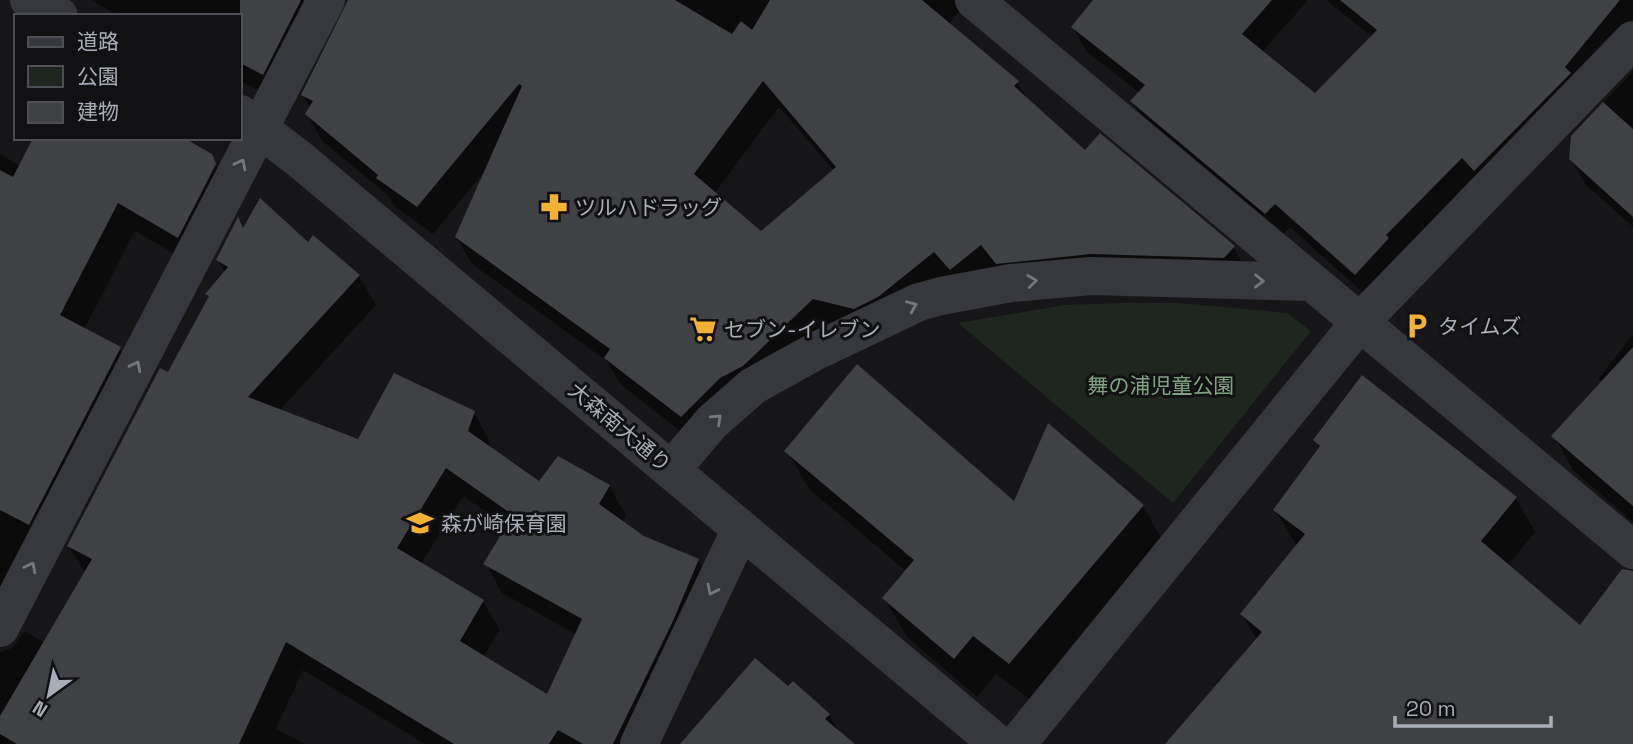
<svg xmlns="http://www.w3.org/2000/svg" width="1633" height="744" font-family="'Space Grotesk','Noto Sans JP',sans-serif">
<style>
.green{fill:#1e261f}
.shadow{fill:#0007;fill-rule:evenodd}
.building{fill:#404145;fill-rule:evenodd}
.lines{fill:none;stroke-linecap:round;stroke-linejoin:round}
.minor{stroke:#37383d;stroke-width:38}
.tertiary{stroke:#37383d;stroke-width:38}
.oneway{stroke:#757881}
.labels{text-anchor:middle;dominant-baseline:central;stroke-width:6;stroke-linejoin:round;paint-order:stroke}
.poi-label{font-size:21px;fill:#a8adb8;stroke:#111113;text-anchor:start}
.park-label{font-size:21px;fill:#7fa381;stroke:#111113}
.street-label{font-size:21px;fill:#a8adb8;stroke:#111113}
</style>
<rect width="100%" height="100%" fill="#161618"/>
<path class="green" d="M1122,303H1178L1287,313L1311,331L1173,503L958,323L1065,305Z"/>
<path class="shadow" d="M91,0H303L317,24L277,100L240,81V16H119Z
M365,0H968L949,24L1017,82L1030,103L1085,152L1233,247L1249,274L1013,290L870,335L697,444L621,385L607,361L472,264L456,237L484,172L433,234L394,206L388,195L322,141L307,114L311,108L303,95ZM779,107L834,171L761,233L714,194Z
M1095,0H1308L1262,52L1315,95L1372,37L1326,0H1633V48L1370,299L1290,227L1280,238L1146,126L1132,102L1140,93L1087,52L1073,28Z
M1633,71V227L1585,184L1571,159L1572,136Z
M0,154L20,166L210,155L227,185L195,266L135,231L84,330L120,349L136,378L0,617Z
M244,230L308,244L359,276L376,305L279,411L358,442L473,412L490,441L488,447L539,483L609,486L626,515L622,522L643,537L698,560L715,589L644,744H425L303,670L276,729L305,744H0V652L12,648L25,631L45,643L85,573L69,546L168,375L210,297L208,294L225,273L218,260ZM463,496L508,527L486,564L502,593L577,635L548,697L483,657L500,630L483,601L421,564Z
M1633,334V522L1573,470L1554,436L1602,383L1599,378Z
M1315,440L1516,498L1535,532L1508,566L1580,627L1633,572V744H1167L1257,640L1242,614L1297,546L1275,510L1320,449Z
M787,451L1014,504L1143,506L1165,545L1032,701L996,674L977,697L907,637L884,598L907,572L809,489Z
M789,689L829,715L840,733L852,744H683Z"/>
<path class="building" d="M240,0H301L263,75L240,63Z
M348,0H675L732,34L741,21L752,30L770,0H922L1019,81L1014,86L1085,150L1100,133L1235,246L1224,258L1091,254L996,264L981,245L950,270L934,252L878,297L854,309L813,299L743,366L720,378L681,417L604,358L610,349L455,237L522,86L519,84L417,207L376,178L378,175L305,114L313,101L301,95ZM763,81L836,167L761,231L694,174Z
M1093,0H1272L1242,34L1315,93L1377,30L1340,0H1620L1565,67L1571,73L1474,171L1462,158L1386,235L1389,238L1355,275L1275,204L1265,214L1130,101L1145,85L1071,27Z
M1603,102L1633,129V217L1569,159L1571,136Z
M33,138H184L212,154L216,164L178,238L118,203L60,315L121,347L29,525L0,510V170L13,177Z
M260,198L308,242L313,235L360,275L248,397L358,439L394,373L475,411L468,431L539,481L558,456L610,485L599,504L644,536L699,559L673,621L613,744H583L558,730L549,744H454L286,642L239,744H17L0,734V716L92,559L67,546L160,368L168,372L209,296L205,294L228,267L216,260L238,217L243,228ZM446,468L513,515L483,564L582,619L547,694L460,641L484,600L397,548Z
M1633,347V506L1551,436Z
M857,364L1014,501L1048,423L1144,505L1009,664L973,636L954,659L882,598L914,560L784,451Z
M1362,375L1517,497L1481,541L1580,625L1622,569L1633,571V744H1165L1262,632L1240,614L1305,534L1273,510L1320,446L1313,440Z
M755,658L788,686L793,681L830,714L825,719L855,744H680Z"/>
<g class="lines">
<path class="minor" d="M974,0L1633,550
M671,470L712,422L753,386L818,350L919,302L941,296L1011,283L1091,276L1311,282
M0,628L326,0
M639,744L741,529
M1017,744L1360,322L1633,40"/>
<path class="tertiary" d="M29,0L59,16
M240,114L298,158L998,744"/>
</g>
<defs><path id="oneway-chevron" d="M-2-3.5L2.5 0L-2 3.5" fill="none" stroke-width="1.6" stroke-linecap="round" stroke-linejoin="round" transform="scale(1.75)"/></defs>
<g class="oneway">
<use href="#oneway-chevron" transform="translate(241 164) rotate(-63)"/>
<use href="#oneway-chevron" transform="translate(1032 281) rotate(-7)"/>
<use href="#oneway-chevron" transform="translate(1259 281) rotate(1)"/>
<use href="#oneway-chevron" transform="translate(912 306) rotate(-23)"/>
<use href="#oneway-chevron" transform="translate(136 366) rotate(-63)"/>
<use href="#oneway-chevron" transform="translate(717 419) rotate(-43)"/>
<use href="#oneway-chevron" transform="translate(31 567) rotate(-63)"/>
<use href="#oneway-chevron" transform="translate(712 590) rotate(116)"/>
</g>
<defs>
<symbol id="pharmacy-bare" viewBox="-9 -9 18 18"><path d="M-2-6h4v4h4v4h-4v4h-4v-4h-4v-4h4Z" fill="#f2b134" stroke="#111113" stroke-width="2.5" paint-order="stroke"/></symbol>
<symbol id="parking-bare" viewBox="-9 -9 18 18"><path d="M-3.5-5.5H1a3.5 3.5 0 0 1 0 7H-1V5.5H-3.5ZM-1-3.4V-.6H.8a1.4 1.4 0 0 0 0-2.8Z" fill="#f2b134" stroke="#111113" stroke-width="2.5" paint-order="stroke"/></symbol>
<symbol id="supermarket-bare" viewBox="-9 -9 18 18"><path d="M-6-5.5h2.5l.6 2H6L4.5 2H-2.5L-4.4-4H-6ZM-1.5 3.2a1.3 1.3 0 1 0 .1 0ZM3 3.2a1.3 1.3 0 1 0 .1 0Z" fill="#f2b134" stroke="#111113" stroke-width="2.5" paint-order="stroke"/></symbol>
<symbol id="school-bare" viewBox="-9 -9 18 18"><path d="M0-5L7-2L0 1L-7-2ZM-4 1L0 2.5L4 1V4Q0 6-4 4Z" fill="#f2b134" stroke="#111113" stroke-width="2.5" paint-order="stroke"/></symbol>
</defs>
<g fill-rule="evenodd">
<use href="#pharmacy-bare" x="535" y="188" width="38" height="38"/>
<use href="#parking-bare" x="1398" y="307" width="38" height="38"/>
<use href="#supermarket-bare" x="684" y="310" width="38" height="38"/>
<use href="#school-bare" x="401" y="504" width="38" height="38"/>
</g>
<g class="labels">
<g class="poi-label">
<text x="575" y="207">ツルハドラッグ</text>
<text x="1438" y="326">タイムズ</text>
<text x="724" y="329">セブン-イレブン</text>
<text x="441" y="523">森が崎保育園</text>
</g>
<g class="park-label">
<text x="1161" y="385">舞の浦児童公園</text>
</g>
<g class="street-label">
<text transform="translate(620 427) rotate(40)">大森南大通り</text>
</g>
</g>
<rect x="14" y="14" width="228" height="126" fill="#111113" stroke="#4d4f55" stroke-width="2"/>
<rect x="28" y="37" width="35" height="10" fill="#37383d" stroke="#4d4f55" stroke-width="2"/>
<text x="77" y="49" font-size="21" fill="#a8adb8">道路</text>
<rect x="28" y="66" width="35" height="21" fill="#1e261f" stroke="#4d4f55" stroke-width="2"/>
<text x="77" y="84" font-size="21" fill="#a8adb8">公園</text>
<rect x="28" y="102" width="35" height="21" fill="#404145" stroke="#4d4f55" stroke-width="2"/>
<text x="77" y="119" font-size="21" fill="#a8adb8">建物</text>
<g transform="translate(49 695) rotate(213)" stroke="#111113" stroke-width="5" paint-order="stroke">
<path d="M0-5L12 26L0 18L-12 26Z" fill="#a8adb8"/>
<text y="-10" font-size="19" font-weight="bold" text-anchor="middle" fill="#a8adb8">N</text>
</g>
<path d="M1395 716v10h156v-10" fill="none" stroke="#a8adb8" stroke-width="3.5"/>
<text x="1406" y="716" font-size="21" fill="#a8adb8" stroke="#111113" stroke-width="5" paint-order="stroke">20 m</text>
</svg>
